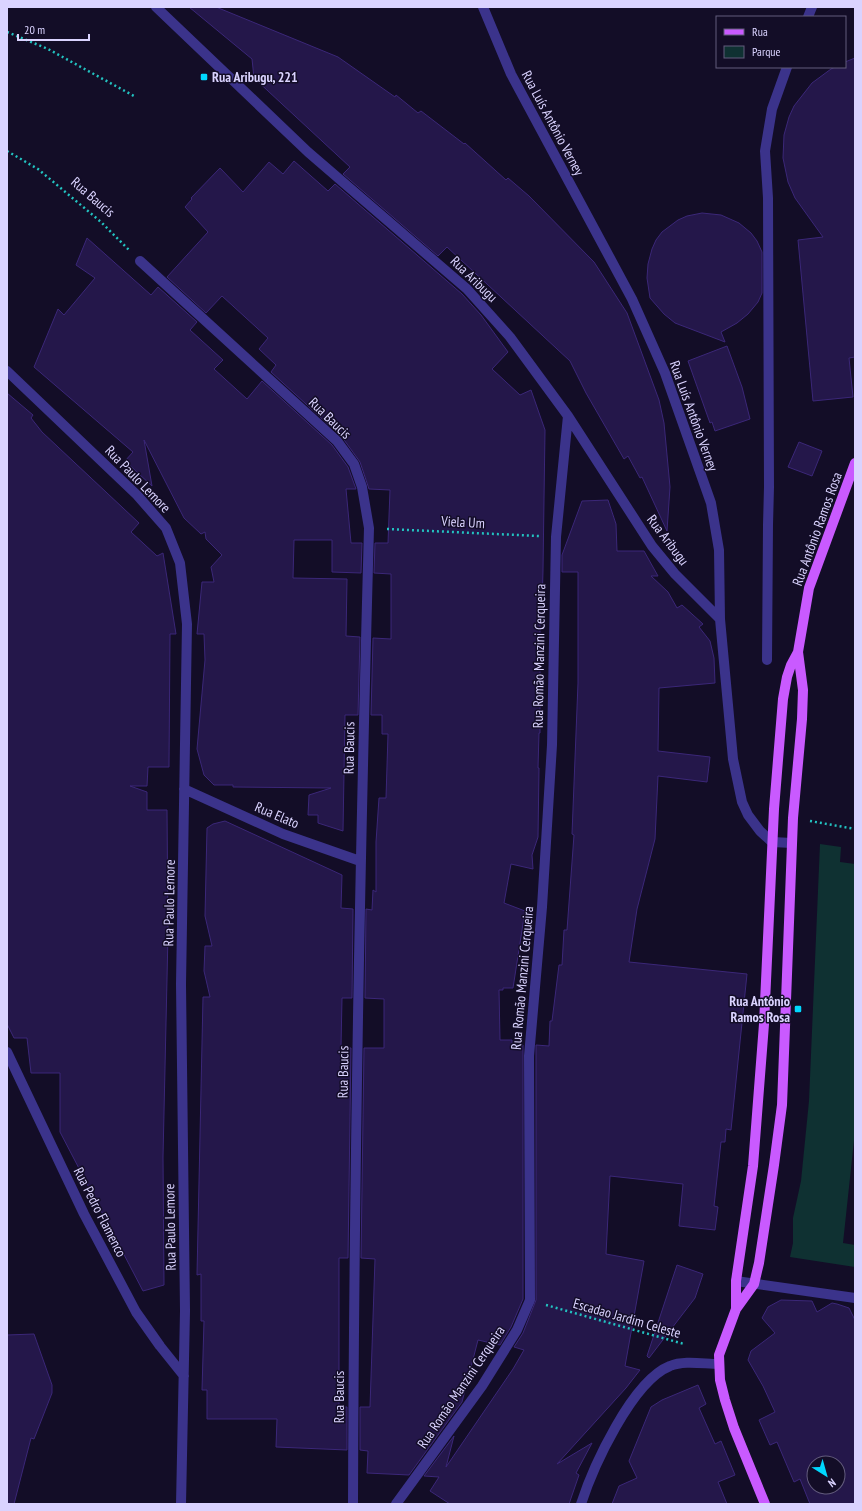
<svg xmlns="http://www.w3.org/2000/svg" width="862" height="1511" font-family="'PT Sans Narrow',sans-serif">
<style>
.green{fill:#0f3132}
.building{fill:#24174a;stroke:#3b2778;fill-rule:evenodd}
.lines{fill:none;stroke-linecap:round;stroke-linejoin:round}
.path{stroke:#23c3c1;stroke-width:2.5;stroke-dasharray:2 3;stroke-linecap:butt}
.minor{stroke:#3b338b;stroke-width:10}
.major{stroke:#c95aff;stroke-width:10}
.poi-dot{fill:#00d8fe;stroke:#130d27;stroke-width:1.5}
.labels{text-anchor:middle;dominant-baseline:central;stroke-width:3;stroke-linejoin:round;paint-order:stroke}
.poi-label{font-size:14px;font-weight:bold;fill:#dad3ff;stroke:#130d27;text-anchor:start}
.street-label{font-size:14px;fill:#dad3ff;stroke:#130d27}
</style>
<rect width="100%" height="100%" fill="#130d27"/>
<path class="green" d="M820,844L841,847L840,862L855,864V1131L843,1243L855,1245V1267L790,1257L793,1243V1218L801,1181L809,1101Z"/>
<path class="building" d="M189,7H216L338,57L395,97L396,95L418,113L421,111L464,144L465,143L506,180L508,178L529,196L594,262L627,313L659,400L664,423L670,487L667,531L642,477L640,478L628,456L624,459L586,393L570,361L447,247L438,256L343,174L350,167L254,78L252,59Z
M855,58V357L849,358L853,397L813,401L798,240L823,237L795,198L788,182L783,158L784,135L789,117L794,106L812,83L831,69L835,67H845V62Z
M294,161L328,191L335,184L462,294L481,315L508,352L492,369L520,395L531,390L545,430L543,570L542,606H540V733H539L538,768H539L538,837L532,855L533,869L511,864L504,903L525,911L513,988H503V990H499L500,1040H512V1045H523V1299L511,1327L500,1345L478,1340L462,1402L409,1475L367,1473L368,1451L360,1450V1407H370L375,1259L361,1258L364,1048H384V999L365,998L366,909L372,910L373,890L376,892V842L379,798H386L388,734H382V715H371L373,638L391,639V574L374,573L375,543H388L390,490L369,489L360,462L342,437L271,372L276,365L259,349L268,338L222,296L206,313L167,277L208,232L185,207L192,199L191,198L220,168L243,192L269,162L283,174Z
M702,213L721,215L739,223L751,233L757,241L762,252V293L758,302L748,314L737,323L721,332L725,342L675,323L664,314L650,298L647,278L648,264L652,249L656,240L662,232L678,220L687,216Z
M87,238L151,295L158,287L197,322L190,330L223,360L214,369L247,399L262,381L332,445L348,467L356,489H346L351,543H362L361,573L332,572V540H294L293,578L347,579L346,636L360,637L358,715H345L343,831L318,823V815H308L309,795L331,788L233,787V785H214L204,775L197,749L205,660L204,634H197L202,582H214L211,567L222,555L206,539L205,532L201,534L184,518L144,440L152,486L125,461L133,452L34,367L58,309L64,315L95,278L76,265Z
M727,346L742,387L750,419L715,431L712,422L710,423L688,361Z
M7,393L33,415L31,418L42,432L139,523L131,532L157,556L163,553L176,634H170L169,767H148L147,786H130L147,792V810H167L168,934L163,1157L164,1285L143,1291L60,1132V1073H31L27,1038H14L7,1024Z
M799,442L822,451L812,476L788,467Z
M608,500L616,524L617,551H644L658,576H651L668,592L677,608L682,605L703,624L699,627L710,641L714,658L715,683L659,688L658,751L710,757L707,782L658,776L655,839L637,909L629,962L747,974L731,1130L726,1129L725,1142H721L714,1206L718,1207L715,1230L679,1226L683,1184L610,1176L606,1254L644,1261L625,1366L640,1370L626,1388L557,1464L592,1443L576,1473L579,1475L569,1504H450L430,1491L439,1477L424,1476L454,1436L446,1467L513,1369L524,1350L514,1347L523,1333L536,1300V1045L549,1046L550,1021H552L559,965H562L564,930H567L574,835L572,834L578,683V572H562V555L582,501Z
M225,821L342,875L341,908L353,909L352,998H342L341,1047L351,1048L348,1258H339V1407H347V1450L276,1447L277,1419H207V1390H202L204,1321H201V1274L197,1275L203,997H210L204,971L205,946H212L205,916L207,828L213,824Z
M677,1265L703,1274L695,1298L649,1358L647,1356Z
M781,1300L812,1301L817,1312L832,1303L837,1304L849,1308L855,1320V1504H810L800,1479L794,1482L777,1442L770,1445L759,1420L775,1412L763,1386L748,1360L751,1351L775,1333L762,1318L768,1307ZM814,1463H838V1487H814Z
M34,1334L52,1385V1393L34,1439L31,1438L14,1504H7V1335Z
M698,1385L706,1404L699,1408L715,1444L721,1441L735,1475L718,1482L727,1504H612L619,1486L637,1478L629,1461L651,1407L662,1400Z"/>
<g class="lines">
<path class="path" d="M7,32L48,49L134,96
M7,151L38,169L101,222L129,250
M387,529L539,536
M810,821L855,829
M546,1305L684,1344"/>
<path class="minor" d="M156,7L308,152L467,289L510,337L568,416L652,546L675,574L720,619
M483,7L511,74L632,299L665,373L711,503L719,550L720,619L733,759L742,802L748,815L760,831L772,842L792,843
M808,17L812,7
M140,261L337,441L354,464L362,487L369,528C360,853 354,1179 353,1504
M7,371L137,495L166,528L180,563L187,624L181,984L185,1311L181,1504
M767,660L768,525L769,487L768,198L765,151L772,109L787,67
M184,789L283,834L360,861
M7,1052L84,1214L136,1312L160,1346L184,1376
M736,1281L855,1298
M396,1504L482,1386L517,1330L530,1300L529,1056L542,907L552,745L556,537L568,416
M581,1504C593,1467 632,1381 670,1366C684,1360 704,1364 719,1364"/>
<path class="major" d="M736,1309V1281L753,1166L764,1024L774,809L783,699L787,677L791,665L798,652
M765,1504L734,1428L725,1400L720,1380L719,1355L736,1309L754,1284L759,1263L774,1165L782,1105L793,818L802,719L803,690L798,652L809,588L855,463"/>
</g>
<g class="poi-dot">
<rect x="200" y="73" width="8" height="8" rx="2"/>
<rect x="794" y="1005" width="8" height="8" rx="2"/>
</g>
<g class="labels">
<g class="poi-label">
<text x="212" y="77">Rua Aribugu, 221</text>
<text x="790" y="1001" text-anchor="end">Rua Antônio<tspan x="790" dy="16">Ramos Rosa</tspan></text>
</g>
<g class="street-label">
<text transform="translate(553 123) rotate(62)">Rua Luís Antônio Verney</text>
<text transform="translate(93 197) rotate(41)">Rua Baucis</text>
<text transform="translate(474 279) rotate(44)">Rua Aribugu</text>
<text transform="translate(694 416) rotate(70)">Rua Luís Antônio Verney</text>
<text transform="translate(330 418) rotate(44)">Rua Baucis</text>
<text transform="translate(138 479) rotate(46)">Rua Paulo Lemore</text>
<text transform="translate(463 522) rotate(3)">Viela Um</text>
<text transform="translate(817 529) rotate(-70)">Rua Antônio Ramos Rosa</text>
<text transform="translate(668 540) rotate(53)">Rua Aribugu</text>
<text transform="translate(539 656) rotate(-89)">Rua Romão Manzini Cerqueira</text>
<text transform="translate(349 748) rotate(-89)">Rua Baucis</text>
<text transform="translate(277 815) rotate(23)">Rua Elato</text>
<text transform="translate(169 903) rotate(-89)">Rua Paulo Lemore</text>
<text transform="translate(522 978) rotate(-85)">Rua Romão Manzini Cerqueira</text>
<text transform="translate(343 1072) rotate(-89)">Rua Baucis</text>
<text transform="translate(100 1212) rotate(63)">Rua Pedro Flamenco</text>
<text transform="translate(170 1227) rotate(-91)">Rua Paulo Lemore</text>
<text transform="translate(627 1318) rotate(16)">Escadao Jardim Celeste</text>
<text transform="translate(461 1387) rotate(-56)">Rua Romão Manzini Cerqueira</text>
<text transform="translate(339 1397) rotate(-90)">Rua Baucis</text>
</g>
</g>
<rect width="862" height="1511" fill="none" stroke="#dad3ff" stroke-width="16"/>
<rect x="716" y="16" width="130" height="52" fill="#130d27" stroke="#635c7d"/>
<rect x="724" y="29" width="20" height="6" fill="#c95aff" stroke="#635c7d"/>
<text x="752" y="36" font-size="12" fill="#dad3ff">Rua</text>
<rect x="724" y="46" width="20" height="12" fill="#0f3132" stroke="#635c7d"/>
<text x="752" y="56" font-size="12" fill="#dad3ff">Parque</text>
<g transform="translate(826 1475) rotate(143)"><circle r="19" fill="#130d27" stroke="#635c7d"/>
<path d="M0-3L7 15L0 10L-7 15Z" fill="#00d8fe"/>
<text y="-6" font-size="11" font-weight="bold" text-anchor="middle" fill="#dad3ff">N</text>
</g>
<path d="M18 34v6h71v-6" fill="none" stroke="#dad3ff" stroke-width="2"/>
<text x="24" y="34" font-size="12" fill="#dad3ff" stroke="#130d27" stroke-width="3" paint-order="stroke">20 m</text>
</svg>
